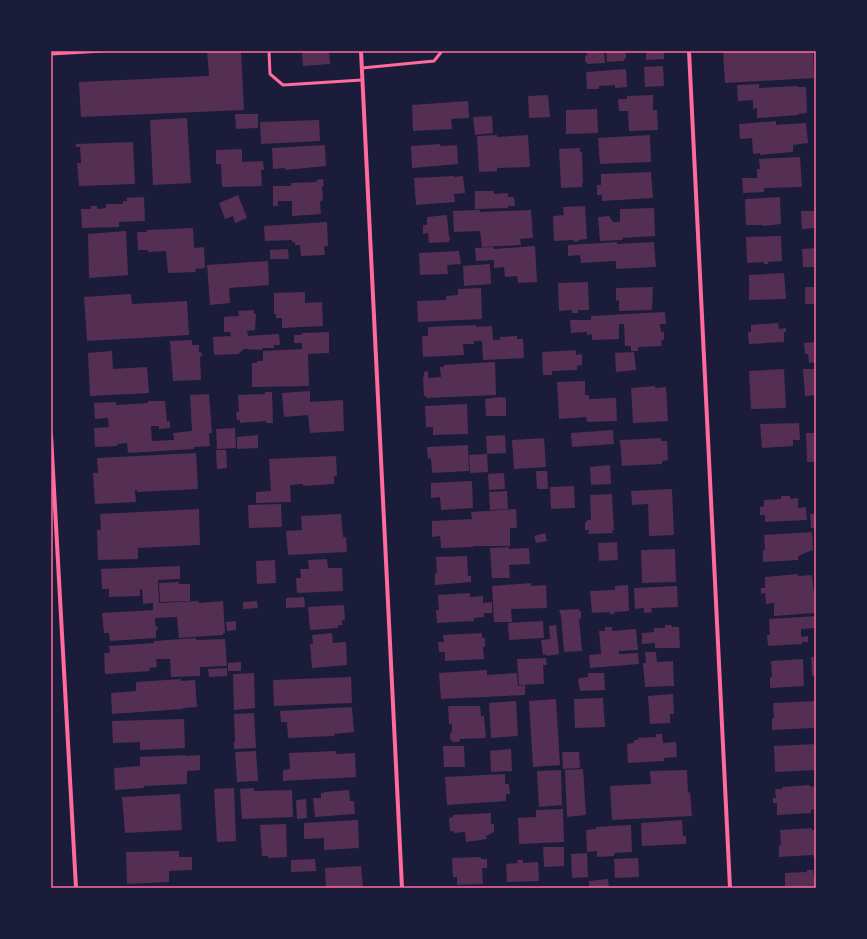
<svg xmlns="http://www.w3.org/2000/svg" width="867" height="939" font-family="'Noto Sans',sans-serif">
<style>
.building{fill:#542f53}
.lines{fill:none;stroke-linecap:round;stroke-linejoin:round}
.service{stroke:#ff6b9d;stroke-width:3}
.minor{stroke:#ff6b9d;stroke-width:4}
.neatline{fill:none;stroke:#ff6b9d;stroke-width:1.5}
</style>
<rect width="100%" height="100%" fill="#1b1b3a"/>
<path class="building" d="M207,51H241L244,110L81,117L79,82L209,76Z
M302,51H329L330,64L303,66Z
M587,51H604L605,63L587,64V62H585V56L587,55Z
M606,51H624V53H626V59H624V61L607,62Z
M646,51H664V59L646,60Z
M723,51H813L814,78L725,83Z
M663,66L664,86L645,87L644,67Z
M626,69L627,87L615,88V85L599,86V89H587L586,72Z
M759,84V88L797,86V87H806L807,113L798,114V115L757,118V108L753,109V100L738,101L737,85Z
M548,95L550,117L529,118L528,96Z
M653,95V110H657L658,130L629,131L628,111H619L618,99H627V96Z
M468,101L469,118L451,119L452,129L413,131L412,105Z
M597,109L598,133L566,134V110Z
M235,114H258V128L236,129Z
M492,116L493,133L475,135L473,117Z
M187,118L191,183L153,185L150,120Z
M319,120L320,141L261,144L260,122Z
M776,121V125L806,123L808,143L793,145V152L760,155V153L753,154L752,138L740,139L739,124Z
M497,135V137L528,135L530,167L497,168V171L479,172L477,136Z
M650,135L651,162L600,164L598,138Z
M133,142L135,184L79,186L77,163H81L80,147H76V144Z
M440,144V146L457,145L458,164L412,168L411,146Z
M325,145L326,166L285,170V168L273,169L272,148Z
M580,148V152H582L583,183H582V187L561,188L559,149Z
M242,149V162L263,161L264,170H261L262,186L222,187L221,164H216V150Z
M800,157L802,187L764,188V192L743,193L742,178H757V169H760L759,159Z
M651,172L653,198L602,201V195H597V185H601V174Z
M454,176V177L463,176L465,193L454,194L455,202L416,205L414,178Z
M323,179L324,186H322L323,199L320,202L321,214L292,216V201H278V206H273V186H291V183L317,182L316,180Z
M475,191H494V194L508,193V197H514L515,206H508V208L475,209Z
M238,195L247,218L235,223L233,216L225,219L219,203Z
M144,197L145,221L119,222V227L82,228L81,209H91V206H97V209L106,208V204H123V201H127L126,198Z
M780,197L781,224L763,226V225H746L745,199Z
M585,206L587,239L579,240V241L574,242V240L554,241L553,216L564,215L563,207Z
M654,208L655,236L622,238L623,240L600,241L598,217L609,216L613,222H620V209Z
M480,210V212L531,210L533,238L520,239L521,245L482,247L480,231L454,232L453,211Z
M801,211H816V228L802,229Z
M447,215L449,237H450V240H449V242L429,243L428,233L423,234V225H427V217Z
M327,222L328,246H324L325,255L301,256L300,245H295V242H292V240L265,241L264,226Z
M193,228L194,248L204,247L205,268L195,269L196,272L168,273L166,251L148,252V250H138L137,232H147V230Z
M126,231L128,275L89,278L88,234Z
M781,236L782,261L768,262V264H764V262L747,263L746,237Z
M617,242V244L654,242L656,267L616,269V261L581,263L580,255L568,256V245Z
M535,246L537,282L518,283L517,276L505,277L504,267L494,268V260L476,261L475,248L493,247L494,249Z
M816,248V267H803L802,249Z
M288,249L289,259H270V250Z
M459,251L461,264L447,265L448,274L420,275L419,253Z
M268,261L269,285L229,288L230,303L210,305L207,265Z
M490,264L491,284L464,286L463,266Z
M784,273L786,299L749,300V275Z
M588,282L589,310H578V313H572V310L559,311L558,283Z
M653,287L652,310L619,311V300L616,301V288Z
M805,287H816V304H805Z
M481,288L482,319L418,322L417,301L446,300V296L458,295V289Z
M305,292V303L322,302L323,326L282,328V318H276V314H274V293Z
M131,294L132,304L187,301L189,335L87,341L84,297Z
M254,310V314H256L255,330L247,331L248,336L279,334L280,345H274V348H262V350L244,349L238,354L214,355L213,337L231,336L230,332H224V317L239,316L238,311Z
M665,312L666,324H660L661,332H664V340H661L662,346L638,347V351H631V346H625L624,324H619V339L592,340V334L587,335V332L571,333L570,320H591V316Z
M778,323L779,329L786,328V332H784V342L749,344L748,332H751V325Z
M476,325V327L492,326L493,340H500V337L517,336V339H523L524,358L483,360L482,341H474V344H463L464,355L423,357L422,336H428V327Z
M329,332V353L308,354L309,386L252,387V363H257V361H263V351L302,349V343H294V335H301L302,333Z
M192,340V345H199V352H201L202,356L200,357L201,380L173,381L170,341Z
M816,342V362L809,363L808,354H805L804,343Z
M576,350V355L582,354V365L577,366V370L552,371V375H543L542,352Z
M112,351L113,369L147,367L149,393L90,396L88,353Z
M634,352L636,370L616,372L615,353Z
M495,362L496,395L426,398V396H424L423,377H424V372L428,371V378L441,377L440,367H444V365Z
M784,369L786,408L751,409L749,371Z
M803,369H816V395L805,396Z
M585,381V395H589V399L616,398L617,421L587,422L586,417L559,419L557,382Z
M655,386V388L666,387L668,421L633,423L631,388Z
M310,391V402L343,400L344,431L310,433L308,415L284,417L282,393Z
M265,392H272L273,423H266V421L240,423V420H237L236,412H239L238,395L265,394Z
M209,394L212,433H209L210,446L194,447V449L128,453L127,443L117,444L118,446L95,447L94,428L109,427L108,418L95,419L94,403L116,402V405L148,403V401H165L167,422L170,421V428L159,429V426H151L152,441L174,440L173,433L192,431L190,395Z
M500,397L506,398V416H486L485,399Z
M467,404L468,434L433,435V427H426L425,406Z
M799,423L800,440H793V446L762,448L760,424Z
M235,428L236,448L217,449L216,429Z
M613,430L614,444L572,447L571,433Z
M806,433H816V462H807Z
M258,435V448L237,449V437Z
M505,435L506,453L487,454L486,436Z
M544,438L546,467L514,469L512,440Z
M661,438V441H667L668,460L662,461V464L622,466L620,440Z
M468,445L469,471L432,473L431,458L428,459L427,447Z
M216,450H226L227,468L217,469Z
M196,453L198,489L137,492V490H135L136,502L95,504L93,473H98L97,458Z
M487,454L488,472L470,473L469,455Z
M336,456L337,476H334V484L303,486V484L290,485L291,502L256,503V492L271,491L269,459Z
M610,465L611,484L591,485L590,467Z
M536,471H547L548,489H537Z
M504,473L505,489L489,490L488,474Z
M472,481L473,508L441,510L440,497L431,498V483Z
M574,486L575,508L551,509L550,487Z
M672,489L674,535L649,536L648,504L632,505L631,491Z
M507,491L508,509L490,510L489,492Z
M612,494L614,530H612L613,533L588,534L589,530H585V522H587V520H591L590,495Z
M781,496H790V499L798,498V508L806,507L807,520L765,522V515H760V507L764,506V500L781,499Z
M281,504L282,527L249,528L248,505Z
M199,509L200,545L139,548L138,546V559L98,560L97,530H101L100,514Z
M516,509L517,528H510V546H473V547L441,548L440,536L432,537V521L472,519L471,512Z
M341,514L343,537H346L347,552L288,555L286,531L302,530L301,516Z
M810,514H816V528H811Z
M812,532L813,550L798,556V560L763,562V550H765L764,535Z
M545,533L547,541L536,543L534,536Z
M617,542L618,560L599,561L598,543Z
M509,547V549L529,548L530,564L509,565L510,578H492L490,548Z
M675,549L676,582L642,583L641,550Z
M467,556L468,576H471V582L435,585V573H437L436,557Z
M327,559L328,568H342L343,591L297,593L296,578H301L300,569H309L308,560Z
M275,560L276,583L257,584L256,561Z
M180,566V579L158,580L159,603L198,601L199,603L223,601L225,633H223V635L179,638L177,617L155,618V626H157L158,630H156V638L110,641L109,633H104L102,613L153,610V603L143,604L142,589H140V596L109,597V589H102L101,569Z
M798,574V576L812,575L814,594H816V614H814V613L774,616V603L766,604L765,593L761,594V588H765V577Z
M179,582V584H190V601L160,602L159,583Z
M531,583V586L546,585L547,608L511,609L512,622H494L492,586Z
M628,585L629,611L614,612L615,614H610V612L592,613L590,591L615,590V586Z
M677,586L678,607L651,608L652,612L644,613V608L635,609L634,588Z
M470,593V597L483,596V603L492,602V613H484V617L474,618V621L437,623L436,610H439L438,595Z
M304,597L305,607L286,608V598Z
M257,601L258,608L243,609V602Z
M344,605L345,620H342V625H338V628L310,630L308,607Z
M579,609V611H581V619H579L582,651L564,652L561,616L559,610Z
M816,616V628L801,629V637L808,636V642H802V644L768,646L767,635H770L769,619Z
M236,621V630L227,631L226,622Z
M543,621L544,638L509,640L508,623Z
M556,625L559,654L546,656V654L543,655L541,640L550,639L549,626Z
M665,625H671L672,627H679L680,648H655V643L642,644V633L654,632V628H665Z
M605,627H612V631L636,629L638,650L619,651V654L638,653L639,664L590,668L589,655L601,654L599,631H605Z
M332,633L333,643L346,642L347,665L312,668L310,644H313L312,635Z
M482,633V638H485V647H483L484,659L445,661V652H439L438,642H444L443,635Z
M196,638V640L225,639L227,666L200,667V676L171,677L170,659H156L157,667L149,668L150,671L105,674L104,653H110L109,646L154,643V641Z
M645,652H656L657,662L673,661L674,686L645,687L643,663H646Z
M811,657H816V676H812Z
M546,658L547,665H543L544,684L519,685L517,659Z
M803,659L804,686L770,688V677H772L771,661Z
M241,662V671H228V663Z
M227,668V676L209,677L208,669Z
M487,670V675L517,673L518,686L525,685V695L441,699L439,673Z
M254,673L255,708L234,710L233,674Z
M588,673H604L605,690L580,691L578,680L580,678L588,677Z
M351,677L352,703L274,706L273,680Z
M181,679V681L195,680L197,707L183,708V709L112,714L111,693L136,691V682Z
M673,694L674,714H670V723L650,724L648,696Z
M603,698L605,727L575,728L574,699Z
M556,699L560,765L533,767L529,701Z
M516,701L518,736L491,738L489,703Z
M816,701V721H814V728L772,730V718H774L773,703Z
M448,706H480L481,716H484L486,738L460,739L459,742H453L450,739V734L452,732V724H449Z
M352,707L354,732L334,734V736L288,738L287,722H281L280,711Z
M254,713L256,748L234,749V742H235L234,714Z
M184,719L185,748L140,750V742L113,743L112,721Z
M656,734H662L663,743L676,742L677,757L664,758V761L628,763L627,744L634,743V740H638V738L656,737Z
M816,744L815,770L775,772L774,746Z
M443,746H464L465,767H444Z
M511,749L512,771L491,772L490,751Z
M256,751L258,781L237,782L235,752Z
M336,751V754L355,753L356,777L283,781V770L290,769L289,753Z
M562,752H579L580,768L563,769Z
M185,755V756L200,755V770L187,771V784L144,786V788L115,790L114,768L140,766V757Z
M583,769L586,815L567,817L565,770Z
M561,770L562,805L539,807L537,771Z
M687,770L688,793L690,792L692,816L612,820L610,786L651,784L650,771Z
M505,774V784H509L510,794H506V801L447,805L445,777Z
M810,785V787L816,786V809L811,810V813L777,815V803H773V798H776L775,789H782V787Z
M234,788L236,841L217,842L214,789Z
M254,788V791L292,790L293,817L242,819L240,789Z
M349,790L350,801H354L355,814L315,817L313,798H321V793H324V792Z
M180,794L182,830L125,833L122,797Z
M306,799L307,818L297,819L296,800Z
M563,809L564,842L519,844L518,818L536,817V810Z
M491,813V824H494V832L486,836L487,839L466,842L465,832L454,833L453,831H450L449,818L453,817V815Z
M358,820L359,848L324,850V838L304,839V823Z
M682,820L683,836H686V844L642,846L641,823Z
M286,824L287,857L268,858V856H262L260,825Z
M631,825L632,852L614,853V856L597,857V851L587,852L586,830L596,829V827Z
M812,828V830H816V857H813V855L779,857V845H781L780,830Z
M543,847H564V866L544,867Z
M179,851V857H192V870L169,871V882L127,884L126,852Z
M587,853L588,877L572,878L571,854Z
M481,857V859H487V868H482L483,884L457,885V877H453L452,858Z
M638,858L639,877L615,878L614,859Z
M315,859L316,871L291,872V860Z
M517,860H523V863L538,862L539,881L507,882L506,864L518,863Z
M361,866L363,888H326L325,868Z
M807,870H813L814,876H816V888H785V873L807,872Z
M608,879L609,888H589V881Z"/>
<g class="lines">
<path class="service" d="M269,51L270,74L283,85L362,80
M51,54L103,51
M362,68L434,61L442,51"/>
<path class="minor" d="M361,51L402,888
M689,51L730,888
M51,435L76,888"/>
</g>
<rect width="867" height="939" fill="none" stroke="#1b1b3a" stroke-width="104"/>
<rect x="52" y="52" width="763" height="835" class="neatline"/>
</svg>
